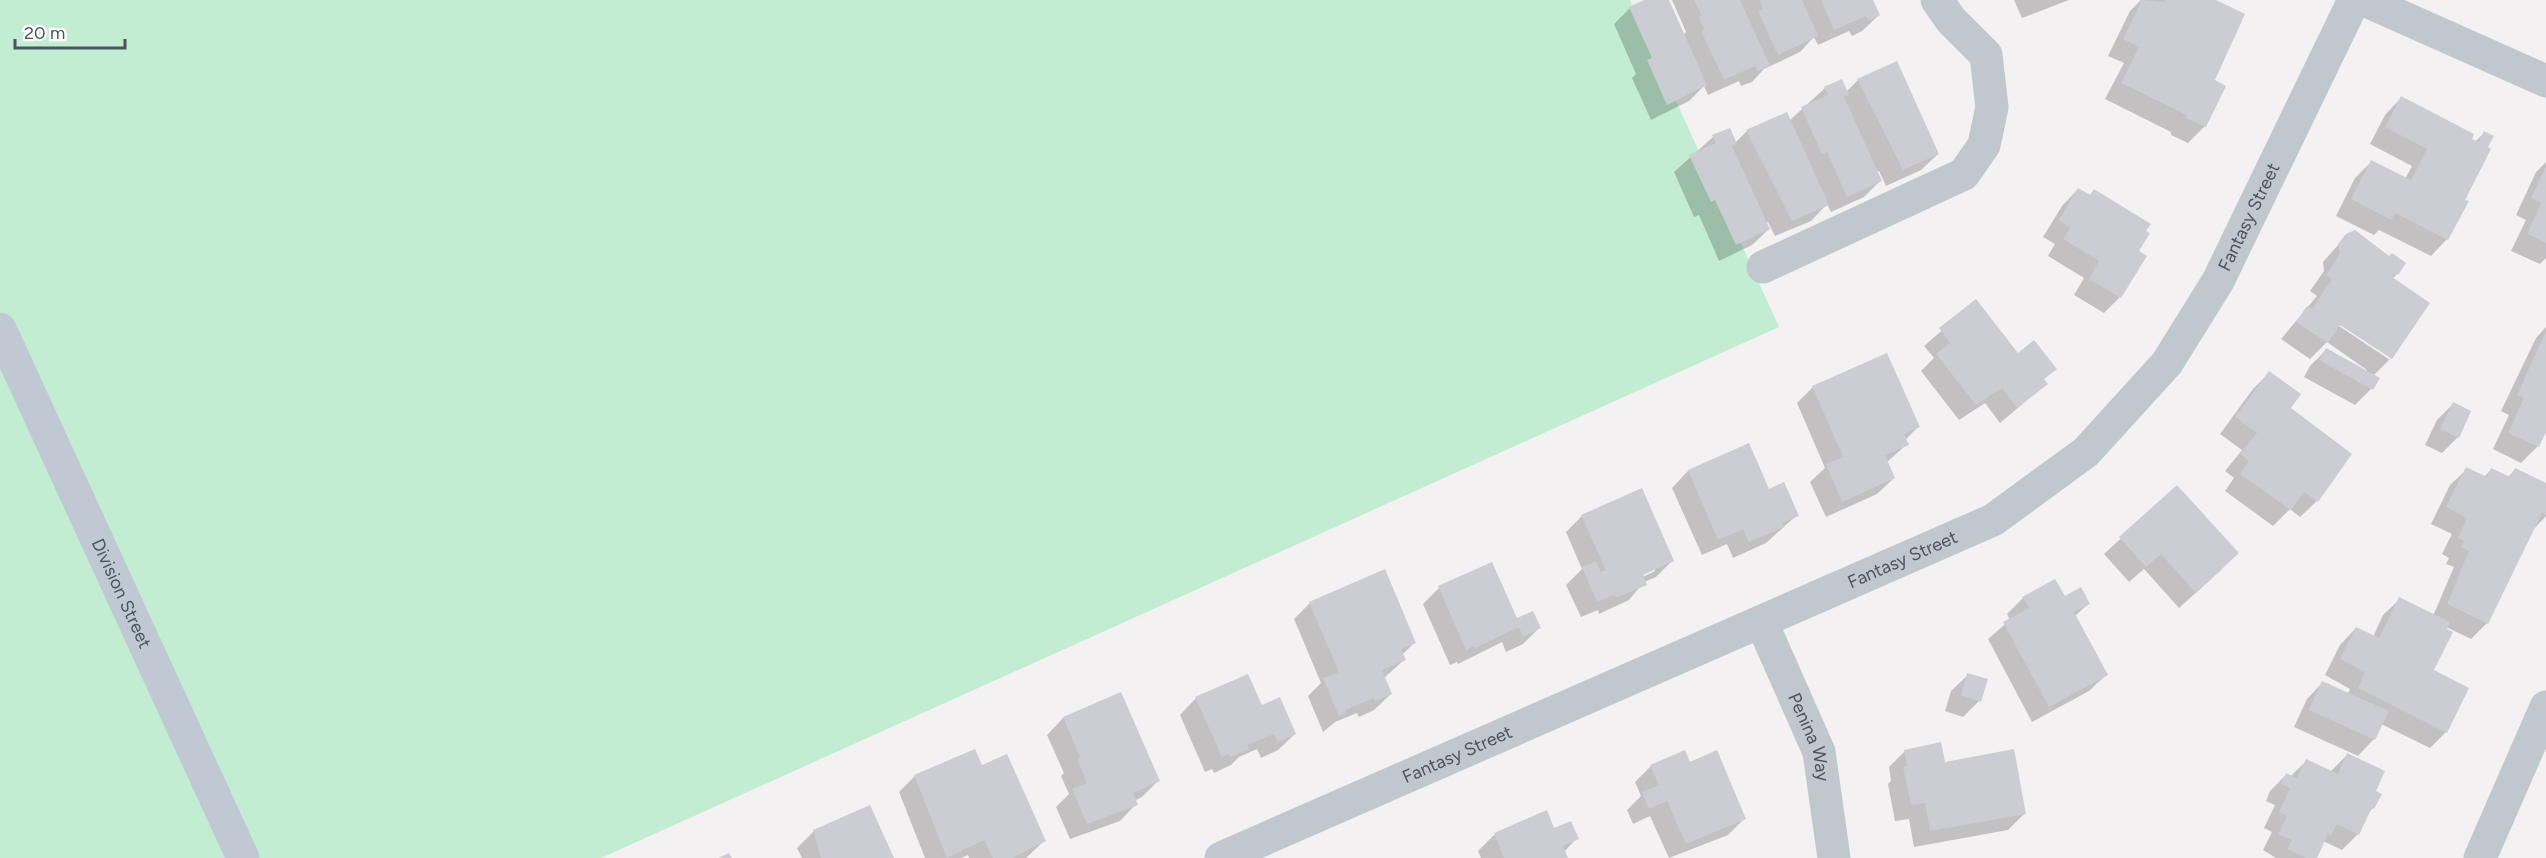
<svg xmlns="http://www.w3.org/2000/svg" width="2546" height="858" font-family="Figtree,sans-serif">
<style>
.green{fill:#c3edd2}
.shadow{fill:#0003;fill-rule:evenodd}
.building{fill:#cbcdd3}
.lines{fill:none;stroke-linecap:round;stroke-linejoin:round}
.street{stroke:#c0c8ce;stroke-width:33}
.secondary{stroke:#c0c9d3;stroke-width:33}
.labels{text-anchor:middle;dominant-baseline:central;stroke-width:4.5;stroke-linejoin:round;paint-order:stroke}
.street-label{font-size:18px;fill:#4a545d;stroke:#fff}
</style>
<rect width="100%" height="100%" fill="#f3f1f1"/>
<path class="green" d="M0,0H1630L1779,327L601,858H0Z"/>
<path class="shadow" d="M1648,0H1667L1683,35L1686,32L1672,0H1872L1879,15L1862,31L1852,36L1849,31L1818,45L1814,37L1800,52L1764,69L1752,82L1741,86L1739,81L1708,95L1704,86L1689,101L1651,120L1632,78L1636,74L1614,24L1630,8Z
M2014,0H2069L2022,18Z
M2141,0H2213V81L2224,86L2204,127L2188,143L2171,135V132L2105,99L2124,63L2108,56L2130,11Z
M1858,80L1938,154L1921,170L1886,186L1879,171L1876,172L1880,181L1864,197L1831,212L1827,204L1811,221L1775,236L1768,222L1766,223L1769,229L1752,245L1719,261L1699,215L1694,217L1674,172L1713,137L1735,143L1747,131L1789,121L1825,88L1846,92Z
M2401,98L2475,142L2484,133L2486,147L2447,239L2431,256L2379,230L2374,235L2336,216L2355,178L2371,162L2405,179L2412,166L2370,144L2385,115Z
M2546,162V258L2540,264L2511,251L2526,220L2516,215L2536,172Z
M2078,189L2089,196L2094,191L2137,252L2120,297L2104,313L2074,295L2084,278L2048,256L2055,244L2043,237L2062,206Z
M2347,235L2397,274L2392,279L2428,303L2391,358L2373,376L2378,378L2371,389L2355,405L2304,377L2310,366L2326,350L2366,372L2367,370L2327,342L2310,359L2281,339L2317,296L2310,291L2324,271L2323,262ZM2335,319L2390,356V360L2333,322Z
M1976,301L2018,355L2054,369L2043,380L2046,384L2000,423L1985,403L1959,420L1921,371L1934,358L1924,346Z
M2546,327V432L2538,446L2521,463L2493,449L2509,415L2501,411L2536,338Z
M2269,373L2289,408L2317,501L2300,517L2290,509L2273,526L2225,491L2234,478L2225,471L2242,450L2220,434L2253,389Z
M1813,387L1918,427L1905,440L1907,444L1887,462L1894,478L1877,494L1826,517L1810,482L1825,468L1797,403Z
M2453,404L2458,437L2442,453L2425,445L2437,420Z
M1748,445L1768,491L1797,515L1766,543L1733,558L1727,544L1702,555L1672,488L1688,471Z
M2467,469L2484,477L2492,469L2508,477L2515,470L2546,485V516L2531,532L2487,623L2471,639L2446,627L2432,671L2446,732L2430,748L2381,724L2374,739L2358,756L2294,727L2307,699L2323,682L2348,694L2350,689L2325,675L2340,645L2356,628L2373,637L2383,615L2400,599L2433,616L2454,567L2446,564L2449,558L2442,554L2452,534L2431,524L2450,485Z
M2177,487L2221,570L2179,608L2144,569L2129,582L2104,554Z
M1582,516L1672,561L1656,577L1644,582L1629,600L1599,614L1598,610L1581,617L1566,585L1582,569L1566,532ZM1655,568V571L1637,580L1635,577Z
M1439,588L1516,620L1539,628L1523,644L1506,652L1502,642L1458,664L1457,662L1450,665L1423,604Z
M2023,598H2065L2088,604L2074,617L2106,675L2089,691L2032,722L1988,639L2010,620L2007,614Z
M1310,603L1415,642L1402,655L1404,660L1384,678L1391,694L1374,710L1359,717L1357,713L1335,722L1323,732L1308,696L1321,683L1294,619Z
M1968,675L1979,701L1963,717L1945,711L1951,691Z
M1120,694L1158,781L1142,797L1134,801L1136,804L1120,821L1070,839L1056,807L1069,794L1061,776L1064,773L1047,735L1063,718Z
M1196,698L1261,707L1295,734L1278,750L1261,758L1257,749L1239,757L1231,765L1214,773L1212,769L1205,772L1180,715Z
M1905,751L1944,763L2024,814L2008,830L1914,847L1909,819L1895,821L1888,784L1891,781L1889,767Z
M2347,755L2374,791L2373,808L2367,814L2358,834L2342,850L2323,841L2316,858H2276L2263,850L2272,832L2264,828L2275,805L2266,801L2270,791L2287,774L2291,776L2306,761L2331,771Z
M1689,764L1745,818L1728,835L1669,858L1650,816L1633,824L1627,810L1641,796L1635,782L1651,766Z
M981,767L1044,841L1026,858H969L968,855L961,858H925L899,792L915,776Z
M1546,812L1554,830L1577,838L1564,852L1566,858H1481L1478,851L1494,835Z
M814,831L892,858H802L797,848Z"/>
<path class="building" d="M1644,0H1669L1707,85L1667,105L1647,60L1652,58L1629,7Z
M1694,0H1740L1770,66L1758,71L1755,66L1724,80L1701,31L1704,29L1699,17L1702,16Z
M1760,0H1802L1818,36L1778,55L1758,11L1763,9Z
M1821,0H1873L1880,15L1869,21L1866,16L1834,30Z
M2142,0L2164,2L2165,0H2216L2245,14L2215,80L2226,86L2206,127L2186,118L2187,115L2121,83L2139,47L2123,39Z
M1897,61L1939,154L1903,170L1857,79Z
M1842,79L1849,95L1844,97L1882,181L1847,197L1827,152L1822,154L1801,107L1828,95L1824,87Z
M2401,96L2474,134L2472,139L2479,142L2484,131L2494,136L2488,147L2491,149L2465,200L2469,201L2448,240L2395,213L2391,220L2351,199L2371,160L2411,180L2427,149L2385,127Z
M1787,112L1829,205L1792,221L1746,130Z
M1730,128L1737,144L1732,146L1770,229L1736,245L1715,200L1711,202L1689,155L1716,143L1712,135Z
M2546,166V243L2527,234L2541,203L2531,198Z
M2078,188L2090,195L2094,189L2151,224L2146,231L2150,233L2139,251L2147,256L2121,298L2089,279L2099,261L2063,239L2070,228L2059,220Z
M2355,230L2389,256L2392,253L2406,263L2398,275L2395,273L2392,277L2430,303L2392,359L2340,325L2328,343L2296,322L2307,306L2312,309L2332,279L2326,275L2340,253L2338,244L2346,234Z
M1976,299L2018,353L2034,340L2057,369L2044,379L2048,384L2017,408L2002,388L1976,405L1936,354L1950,343L1939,328Z
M2546,331V432L2539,447L2508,433L2524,398L2517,395Z
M2326,348L2380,378L2373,390L2319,360Z
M1887,353L1920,427L1904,434L1909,445L1885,455L1895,478L1842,502L1826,464L1843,457L1812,386Z
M2269,371L2301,394L2291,408L2352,454L2318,502L2304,492L2291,510L2240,474L2249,461L2240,454L2257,433L2235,417Z
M2453,402L2471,411L2459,438L2440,429Z
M1749,443L1769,489L1784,482L1799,516L1782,523L1784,527L1749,542L1743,529L1718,540L1688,470Z
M2466,467L2487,477L2491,468L2510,477L2515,468L2546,483V515L2542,513L2488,624L2447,604L2469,551L2461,547L2464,541L2458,538L2467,518L2446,507Z
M2177,485L2239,553L2196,593L2161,554L2146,567L2119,537Z
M1642,488L1674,561L1643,575L1647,585L1616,598L1614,595L1597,602L1582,567L1596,561L1601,572L1606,570L1581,515Z
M1492,562L1517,618L1533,611L1541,628L1523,637L1519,627L1475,648L1474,646L1466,650L1438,586Z
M1385,569L1416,643L1401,649L1406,660L1382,670L1392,694L1375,701L1374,698L1345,710L1346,713L1339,716L1323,678L1339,672L1309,602Z
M2055,579L2065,596L2081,587L2090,604L2074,612L2108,675L2049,707L2003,622L2029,608L2022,597Z
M2399,597L2450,622L2447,629L2453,632L2434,670L2469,688L2447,733L2358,688L2365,672L2340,659L2356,627L2379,638Z
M1967,673L1988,679L1981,702L1961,695Z
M1248,674L1262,705L1280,697L1296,734L1278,742L1274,734L1247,745L1249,749L1230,757L1229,754L1222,757L1195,697Z
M2322,681L2389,711L2375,740L2309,710Z
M1121,692L1160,781L1133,793L1138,805L1087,824L1072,789L1087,783L1077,759L1080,757L1063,717Z
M1941,742L1945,762L2014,749L2026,814L1930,831L1925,803L1911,805L1903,767L1907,766L1904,750Z
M975,749L982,765L1007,754L1046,841L1012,858H993L984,840L947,858L914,775Z
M1685,750L1690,762L1717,750L1746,819L1686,844L1667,801L1649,809L1642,792L1659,785L1650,765Z
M2347,753L2385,771L2376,791L2382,794L2374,809L2372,807L2359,835L2337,824L2331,835L2328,834L2317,858H2306L2287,849L2292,840L2278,834L2287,816L2279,812L2290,788L2281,784L2286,773L2297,778L2306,759L2338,774Z
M870,805L894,858H821L813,830Z
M1547,810L1554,828L1571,821L1579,839L1563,846L1568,858H1504L1494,833Z
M729,853L732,858H718Z"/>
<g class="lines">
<g class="street">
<path d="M2364,0L2546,81"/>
<path d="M1763,267L1964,174L1984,145L1992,107L1986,55L1951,20L1937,0"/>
<path id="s1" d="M1762,623L1819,752L1834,858"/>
<path id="s2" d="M1221,858L1993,520L2086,452L2167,363L2218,281L2354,0"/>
<path d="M2480,858L2546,707"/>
</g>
<path class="secondary" id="s3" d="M0,329L243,858"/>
</g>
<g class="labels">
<g class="street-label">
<text stroke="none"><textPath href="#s2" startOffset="1246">Fantasy Street</textPath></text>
<text stroke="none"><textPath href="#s2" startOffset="744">Fantasy Street</textPath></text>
<text stroke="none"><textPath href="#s3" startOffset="291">Division Street</textPath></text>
<text stroke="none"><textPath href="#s1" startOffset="124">Penina Way</textPath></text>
<text stroke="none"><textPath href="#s2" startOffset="258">Fantasy Street</textPath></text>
</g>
</g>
<path d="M15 39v9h110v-9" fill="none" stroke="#4a545d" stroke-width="3"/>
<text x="24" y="39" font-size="18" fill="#4a545d" stroke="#ffffff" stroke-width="4.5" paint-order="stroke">20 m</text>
</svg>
